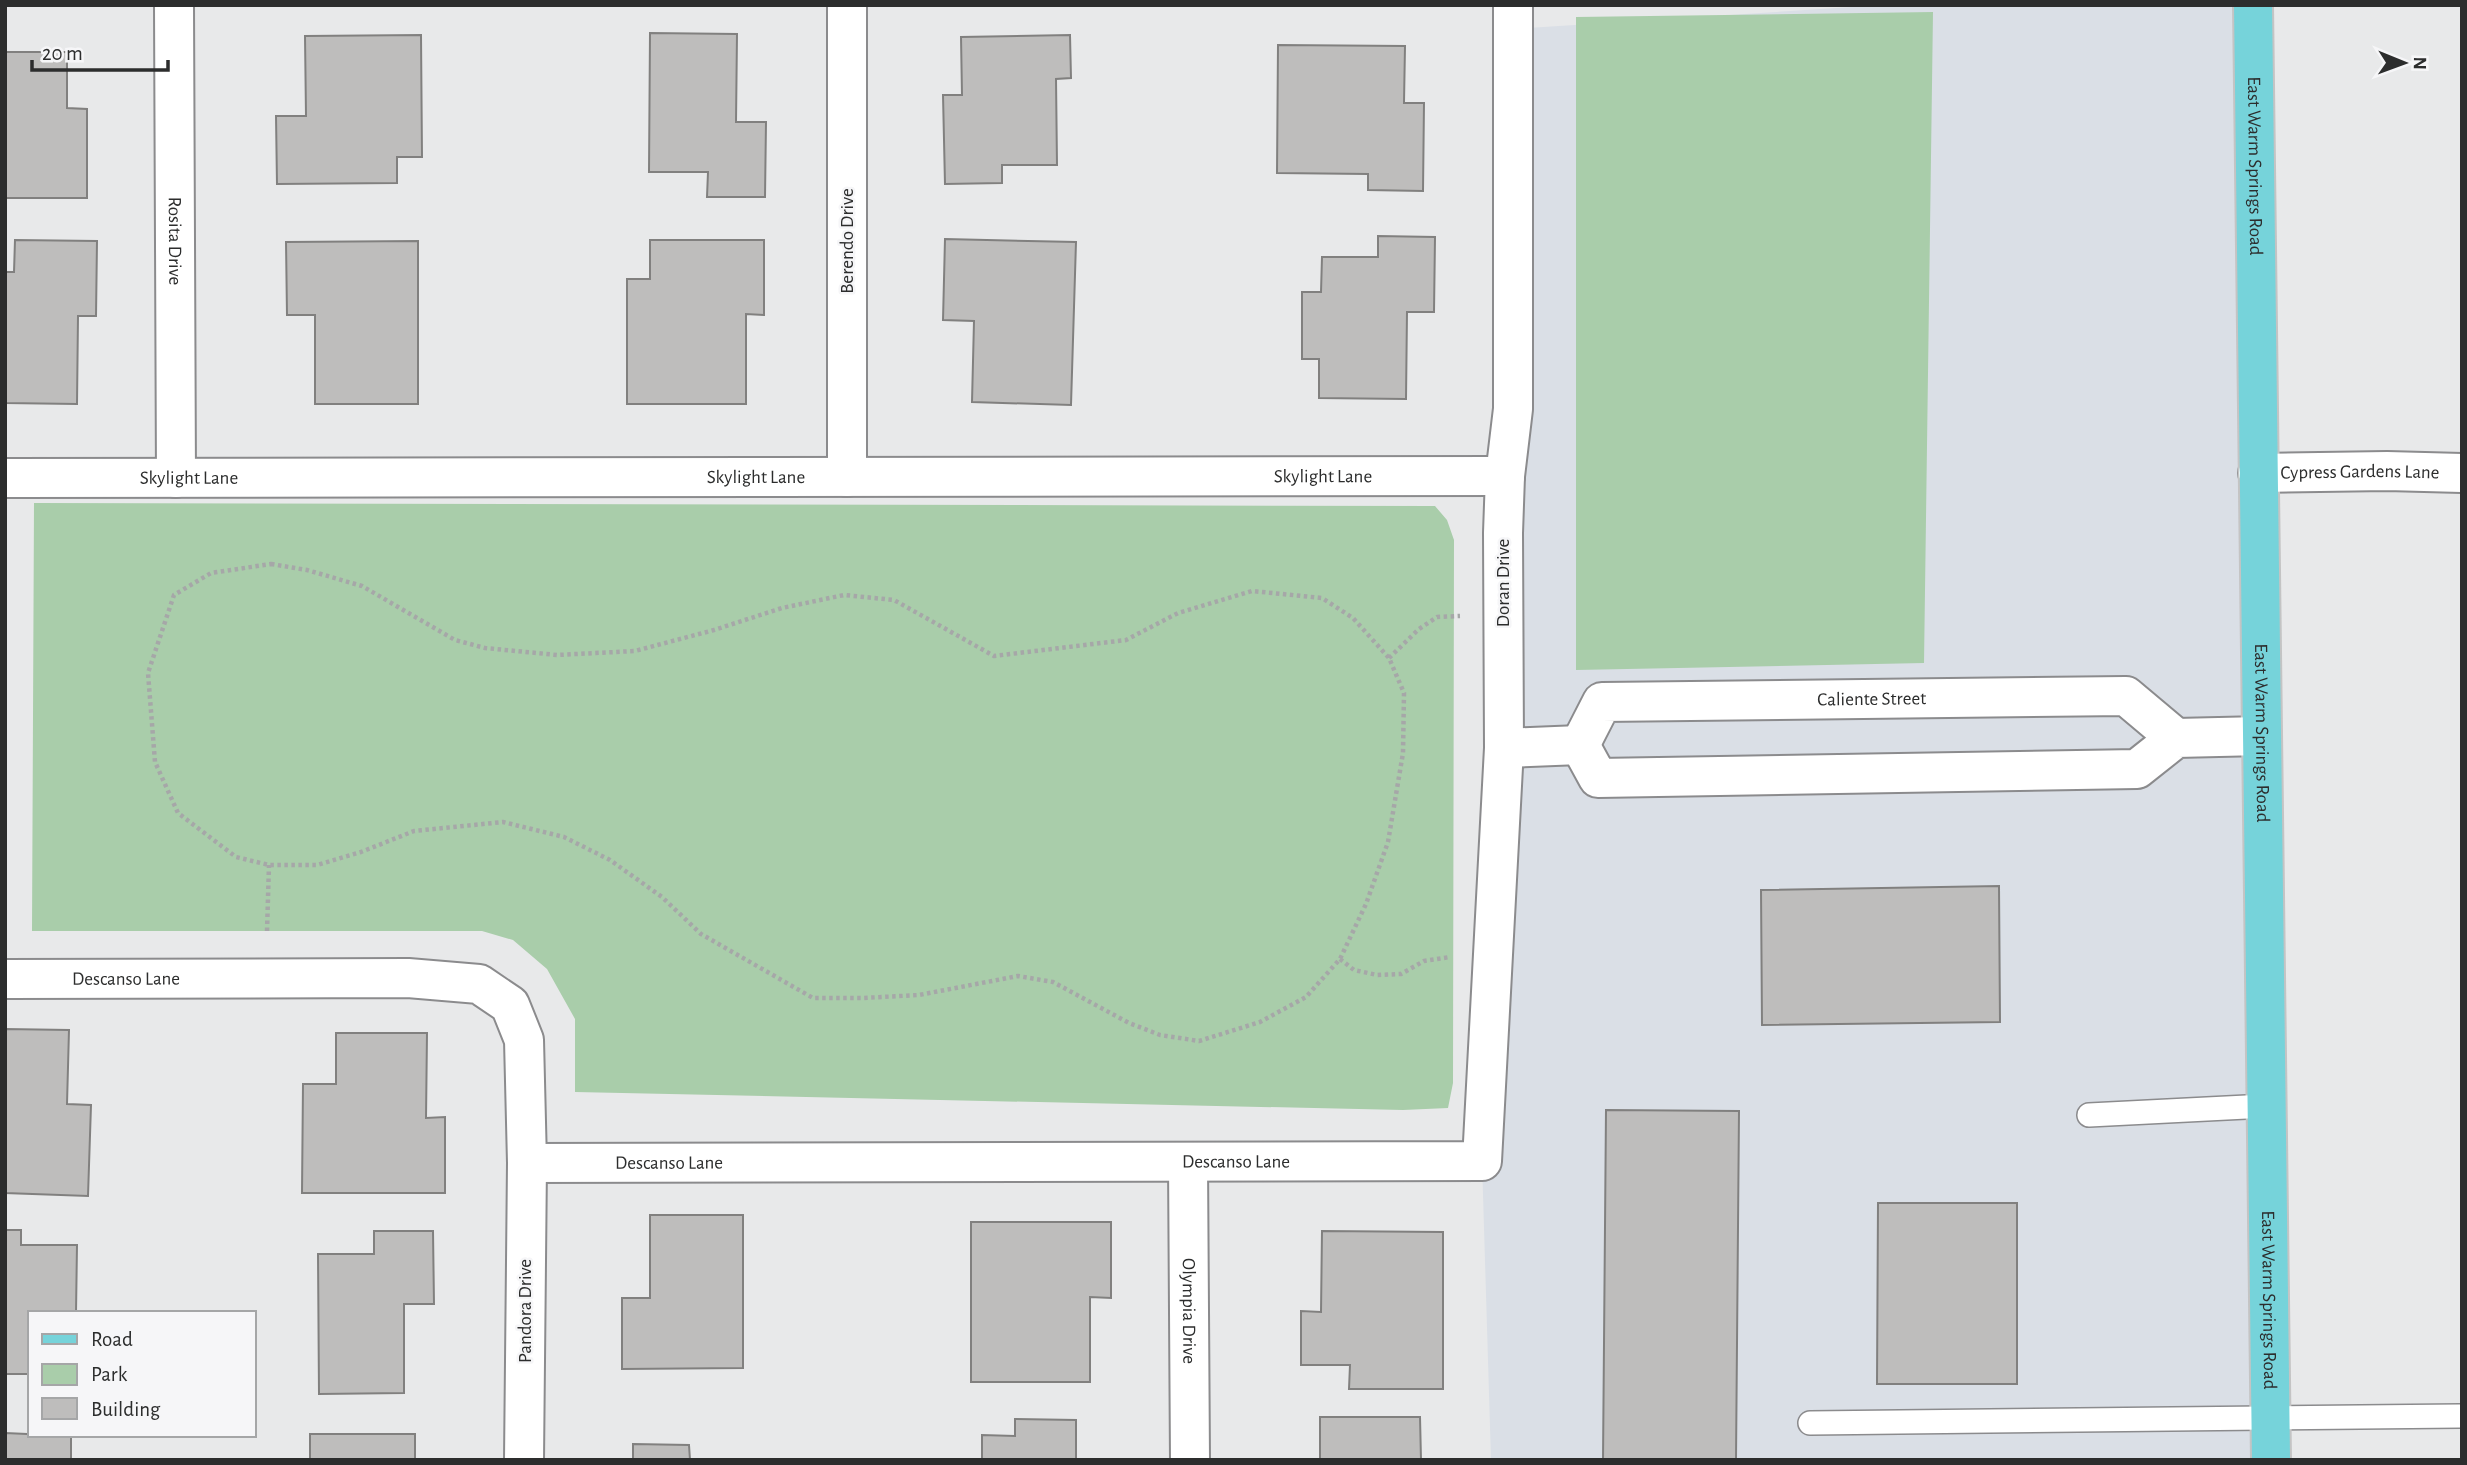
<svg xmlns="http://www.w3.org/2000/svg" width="2467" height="1465" font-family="'Alegreya Sans',sans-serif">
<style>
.built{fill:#dadfe6}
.green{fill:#a9cdaa}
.building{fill:#bebdbc;stroke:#81807f;stroke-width:2}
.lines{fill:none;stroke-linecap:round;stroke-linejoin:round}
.service-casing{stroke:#8b8b8d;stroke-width:26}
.minor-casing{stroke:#8b8b8d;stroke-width:42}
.primary-casing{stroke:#c4c4c4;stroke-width:42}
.path{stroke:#a6a7a8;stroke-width:4.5;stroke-dasharray:3.5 3.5;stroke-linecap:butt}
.service{stroke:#fff;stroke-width:23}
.minor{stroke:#fff;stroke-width:38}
.primary{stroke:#76d3da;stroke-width:38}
.labels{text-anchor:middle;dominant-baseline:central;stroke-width:5;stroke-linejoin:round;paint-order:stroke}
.street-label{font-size:19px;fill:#2c2d2d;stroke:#f6f6f8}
</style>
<rect width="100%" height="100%" fill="#e8e9ea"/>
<path class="built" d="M1883,5H2253L2271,1460H1491L1482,1161L1513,29Z"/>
<path class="green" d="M1933,12L1924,663L1576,670V17Z
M34,503L1435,506L1447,520L1454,540L1453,1083L1448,1108L1403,1110L575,1092V1019L547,969L513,940L482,931H32Z"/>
<path class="building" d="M650,33L737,34L736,122H766L765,197H707L708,172H649Z
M421,35L422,157H397V183L277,184L276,116H306L305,36Z
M1070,35L1071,78L1056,79L1057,165H1002V183L945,184L943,95H962L961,37Z
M1278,45L1405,46L1404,103H1424L1423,191L1368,190V174L1277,173Z
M5,52H67V108L87,109V198H5Z
M1378,236L1435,237L1434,312H1407L1406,399L1319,398V359H1302V292H1321L1322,257H1378Z
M945,239L1076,242L1071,405L972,402L974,321L943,320Z
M15,240L97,241L96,316H78L77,404L5,403V272H14Z
M650,240H764V315L746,314V404H627V279H650Z
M418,241V404H315V315H287L286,242Z
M1999,886L2000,1022L1762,1025L1761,890Z
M5,1029L69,1030L67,1104L91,1105L88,1196L5,1193Z
M336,1033H427L426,1118L445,1117V1193H302L303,1084H336Z
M1606,1110L1739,1111L1736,1460H1603Z
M1878,1203H2017V1384H1877Z
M650,1215H743V1368L622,1369V1298H650Z
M971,1222H1111V1298L1090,1297V1382H971Z
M5,1230H21V1245H77L76,1313H30V1374H5Z
M374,1231H433L434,1304H404V1393L319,1394L318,1254H374Z
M1322,1231L1443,1232V1389H1349L1350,1365H1301V1311L1321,1312Z
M1320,1417H1420L1421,1460H1320Z
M1015,1419L1076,1420V1460H982V1435L1015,1436Z
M5,1433L71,1436V1460H5Z
M310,1434H415V1460H310Z
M633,1444L689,1445L690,1460H633Z"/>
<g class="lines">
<defs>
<path id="service" d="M2089,1115L2266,1106
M1810,1423L2460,1416"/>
<g id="minor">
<path id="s1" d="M174,5L176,478"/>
<path d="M847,5V477"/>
<path id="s2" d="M2258,473L2387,471L2462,473"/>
<path id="s3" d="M5,478L1505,476"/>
<path d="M1580,745L1598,778L2137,769L2176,738L2262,736"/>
<path id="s4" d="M1580,745L1602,702L2126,696L2176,738"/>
<path d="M1504,748L1580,745"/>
<path id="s5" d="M5,979L408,978L479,984L510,1005L524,1040L527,1163L524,1460"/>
<path id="s6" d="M1188,1162L1190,1460"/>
<path id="s7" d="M527,1163L1482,1161L1504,748L1503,533L1505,476L1513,409V5"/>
</g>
<g id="primary">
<path id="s8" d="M2253,5L2271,1460"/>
</g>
</defs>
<use href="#service" class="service-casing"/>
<use href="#minor" class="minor-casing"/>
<use href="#primary" class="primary-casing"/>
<path class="path" d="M271,564L307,570L362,586L455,640L485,648L557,655L635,651L714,630L782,608L844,595L894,600L994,656L1126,640L1178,613L1252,591L1322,598L1353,618L1389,658L1404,693L1403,753L1388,842L1366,904L1340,959L1306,997L1260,1022L1199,1041L1160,1035L1129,1023L1053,982L1018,976L919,995L863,998H813L701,934L662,897L610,860L564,837L503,822L414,831L361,852L317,865H269L236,857L178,813L155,762L148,673L174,595L211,573Z
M1389,658L1419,629L1437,617L1460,616
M267,931L269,865
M1340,959L1354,970L1377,975L1401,974L1424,961L1450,957"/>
<use href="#service" class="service"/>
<use href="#minor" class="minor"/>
<use href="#primary" class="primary"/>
</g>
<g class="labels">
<g class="street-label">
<text stroke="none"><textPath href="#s8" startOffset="161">East Warm Springs Road</textPath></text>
<text transform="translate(847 241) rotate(-90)">Berendo Drive</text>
<text stroke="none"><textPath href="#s1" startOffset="236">Rosita Drive</textPath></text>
<text stroke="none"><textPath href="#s2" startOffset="102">Cypress Gardens Lane</textPath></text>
<text stroke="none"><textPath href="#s3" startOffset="751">Skylight Lane</textPath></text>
<text stroke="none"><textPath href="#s3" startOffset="1318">Skylight Lane</textPath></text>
<text stroke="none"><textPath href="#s3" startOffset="184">Skylight Lane</textPath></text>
<text transform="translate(1503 583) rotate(-90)">Doran Drive</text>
<text stroke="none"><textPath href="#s4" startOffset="318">Caliente Street</textPath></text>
<text stroke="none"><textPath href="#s8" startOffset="728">East Warm Springs Road</textPath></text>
<text stroke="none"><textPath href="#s5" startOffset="121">Descanso Lane</textPath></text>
<text stroke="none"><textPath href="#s7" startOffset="709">Descanso Lane</textPath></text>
<text stroke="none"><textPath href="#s7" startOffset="142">Descanso Lane</textPath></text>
<text stroke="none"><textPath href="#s8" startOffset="1295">East Warm Springs Road</textPath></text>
<text transform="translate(525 1311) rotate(-90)">Pandora Drive</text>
<text stroke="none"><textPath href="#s6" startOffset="149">Olympia Drive</textPath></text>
</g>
</g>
<rect width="2467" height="1465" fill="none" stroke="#2c2d2d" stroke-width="14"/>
<rect x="28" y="1311" width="228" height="126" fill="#f6f6f8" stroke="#a5a6a7" stroke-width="2"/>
<rect x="42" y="1334" width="35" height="10" fill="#76d3da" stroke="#a5a6a7" stroke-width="2"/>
<text x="91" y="1346" font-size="21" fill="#2c2d2d">Road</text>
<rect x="42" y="1364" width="35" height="21" fill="#a9cdaa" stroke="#a5a6a7" stroke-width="2"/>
<text x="91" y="1381" font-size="21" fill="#2c2d2d">Park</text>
<rect x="42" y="1398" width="35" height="21" fill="#bebdbc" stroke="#a5a6a7" stroke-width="2"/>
<text x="91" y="1416" font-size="21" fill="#2c2d2d">Building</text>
<g transform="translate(2404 63) rotate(91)" stroke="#f6f6f8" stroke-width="5" paint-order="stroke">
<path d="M0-5L12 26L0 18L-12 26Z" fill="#2c2d2d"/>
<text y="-10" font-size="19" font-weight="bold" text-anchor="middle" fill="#2c2d2d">N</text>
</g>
<path d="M32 60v10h136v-10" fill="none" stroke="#2c2d2d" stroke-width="3.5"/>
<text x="42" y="60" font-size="21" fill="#2c2d2d" stroke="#f6f6f8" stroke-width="5" paint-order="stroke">20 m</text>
</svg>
